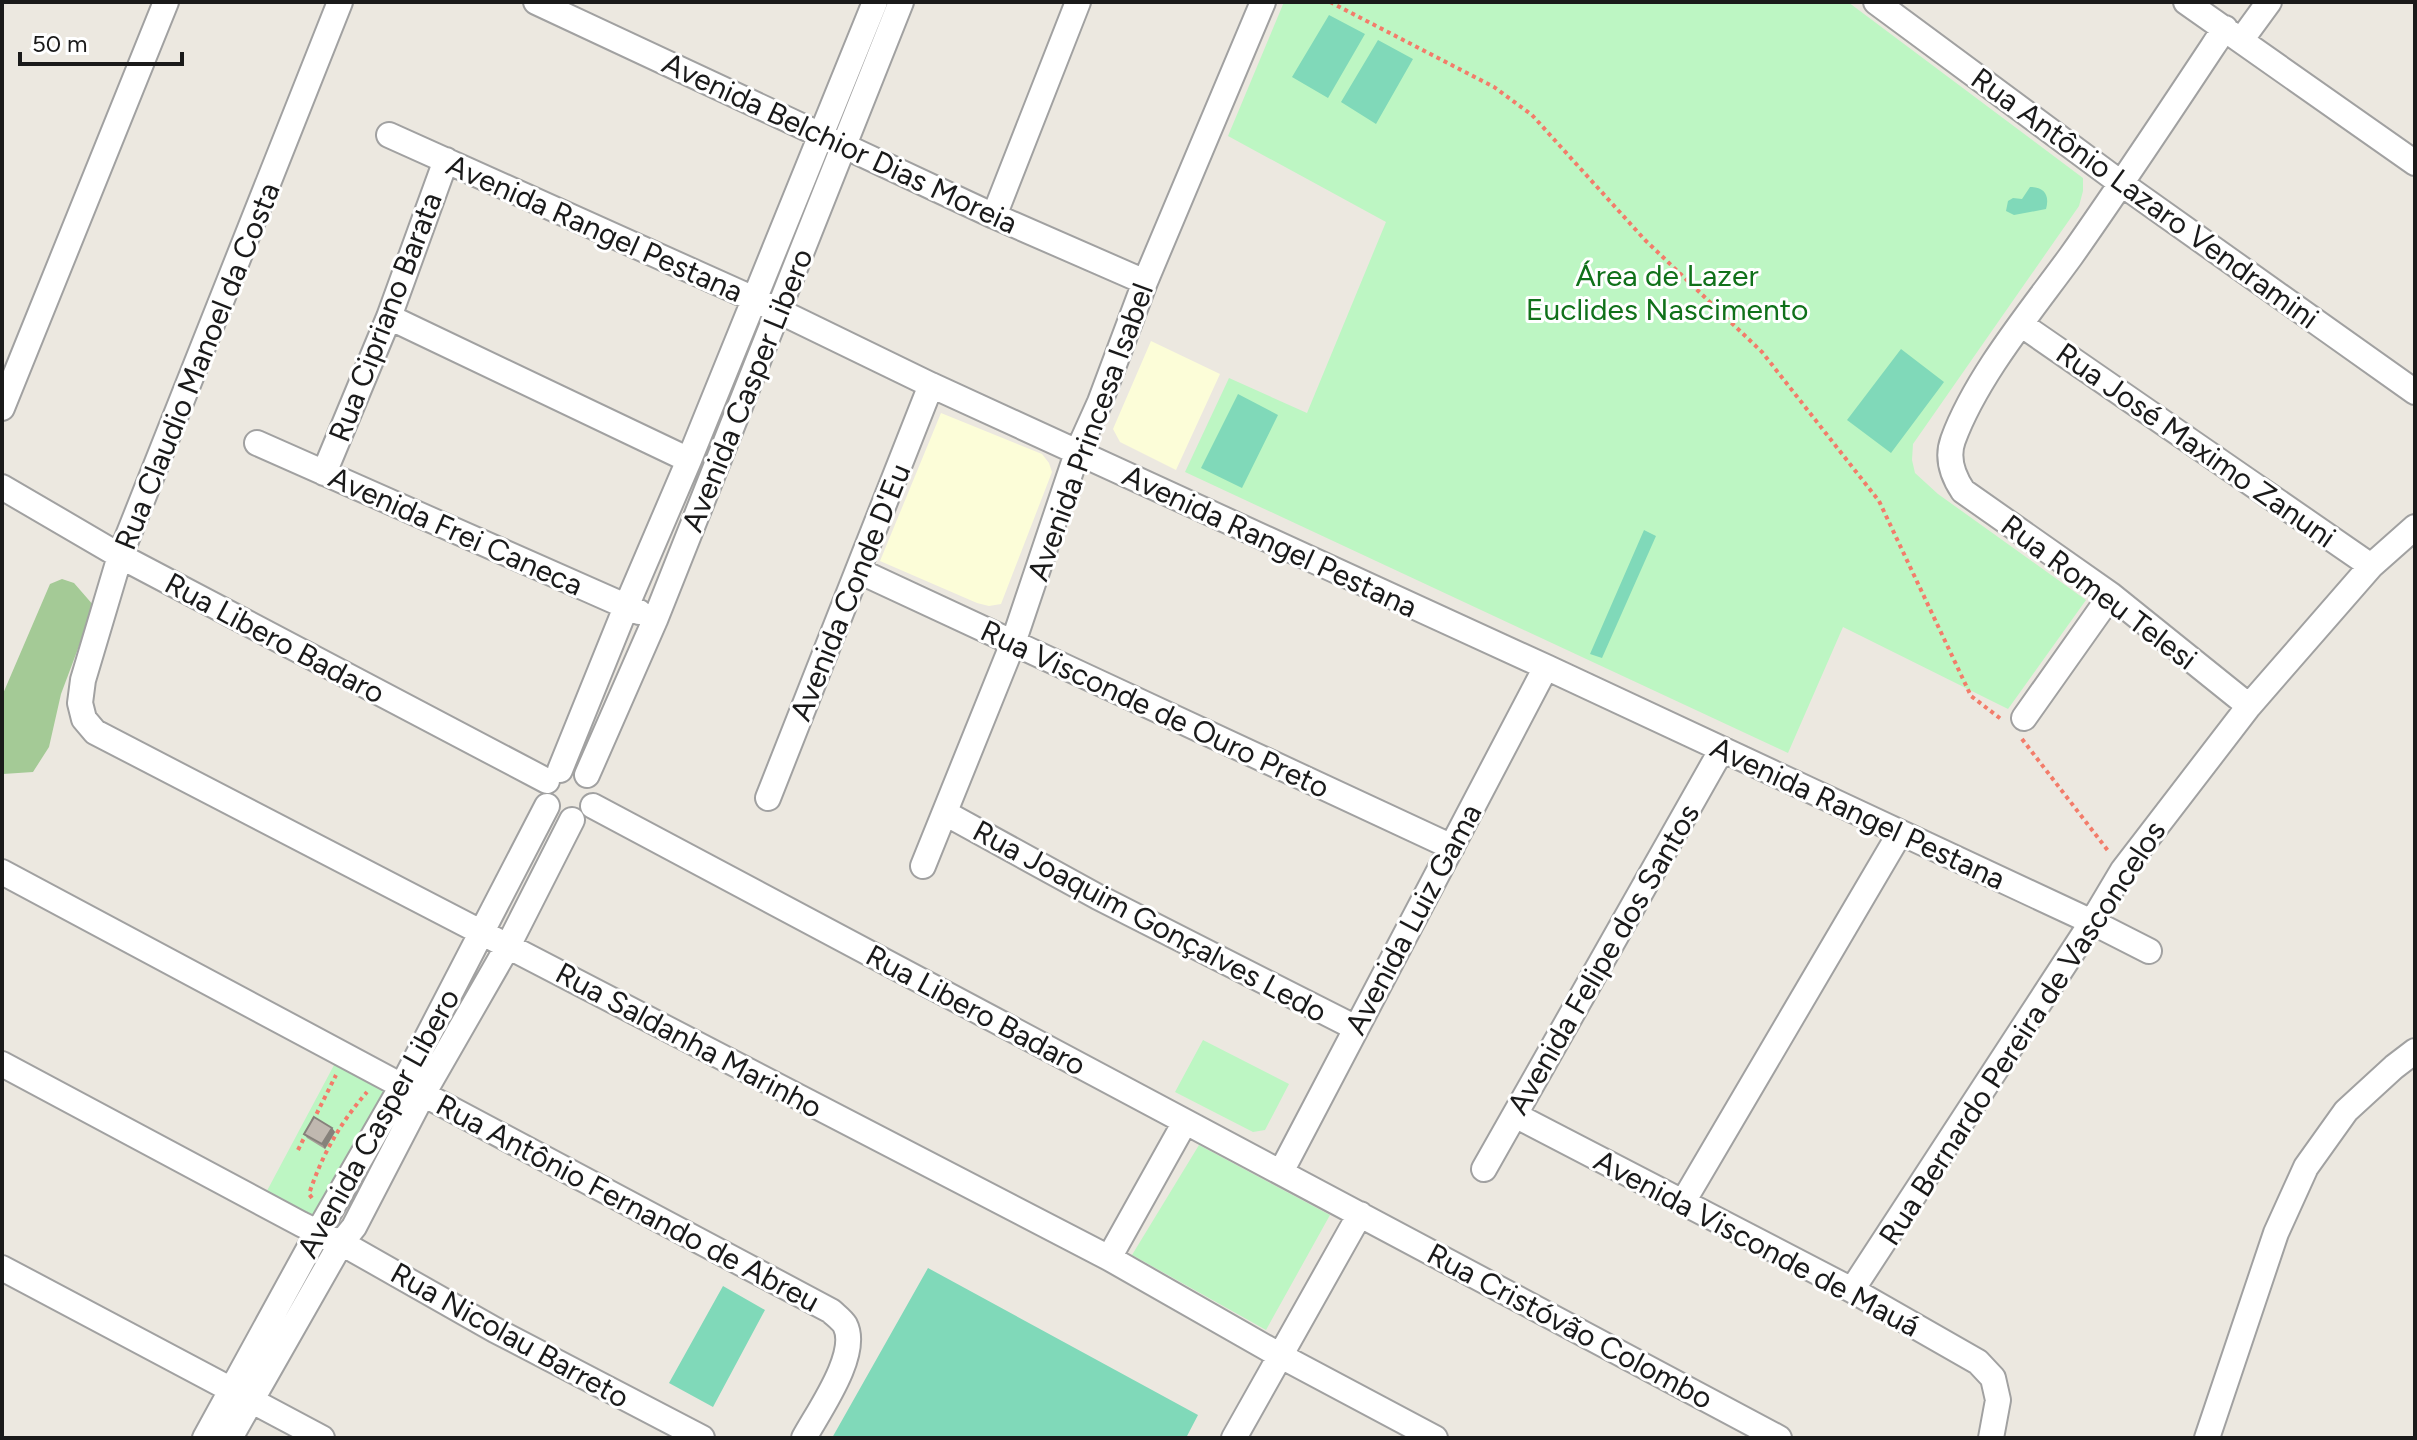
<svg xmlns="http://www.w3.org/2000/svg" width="2417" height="1440" font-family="Figtree,sans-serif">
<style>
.education{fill:#fcfdd8}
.forest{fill:#a4ca96}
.park{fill:#bdf6c3}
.pitch{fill:#80d9b9}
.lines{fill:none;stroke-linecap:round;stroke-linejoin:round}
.minor-casing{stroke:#a1a1a1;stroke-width:28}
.path{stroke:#f37c6a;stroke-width:4;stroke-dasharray:4 4;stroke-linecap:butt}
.minor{stroke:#fff;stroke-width:24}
.wall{fill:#a59e97}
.shaded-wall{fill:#86817b}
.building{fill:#c0b8b0;stroke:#86817b;stroke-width:2}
.labels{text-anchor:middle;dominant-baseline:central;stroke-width:6;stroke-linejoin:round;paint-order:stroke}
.street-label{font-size:30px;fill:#1a1a1a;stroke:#fff}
.park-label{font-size:30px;fill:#10711a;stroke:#fff}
</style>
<rect width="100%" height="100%" fill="#ece8e0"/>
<path class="education" d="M1151,341L1220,374L1176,470L1120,442L1113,429Z
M941,413L1042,454L1049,463L1052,472L1001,604L989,606L977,603L880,561Z"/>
<path class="forest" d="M62,579L74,583L94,606L61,694L49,747L33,772L3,774L2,696L50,584Z"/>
<path class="park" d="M1284,2H1848L2083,178V191L2079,206L1913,444L1912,460L1915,473L1938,494L2086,600L2008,709L1843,627L1788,753L1185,472L1229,378L1307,413L1386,222L1228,136Z
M1203,1040L1289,1084L1265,1130L1253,1132L1175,1092Z
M341,1052L399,1084L318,1232L261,1202Z
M1199,1145L1330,1215L1266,1330L1132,1255Z"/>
<path class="pitch" d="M1329,15L1365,34L1328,98L1292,77Z
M1378,40L1413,59L1376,124L1341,102Z
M2030,187C2044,187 2050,195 2046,209L2014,215L2006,211L2008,201L2013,198L2022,199Z
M1901,349L1944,382L1891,453L1847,420Z
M1238,394L1278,415L1242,488L1201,468Z
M1644,530L1656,536L1602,658L1590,654Z
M928,1268L1198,1415L1186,1438H832Z
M723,1286L765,1310L713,1407L669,1383Z"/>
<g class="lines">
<defs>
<path id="minor" d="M340,2L120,556L83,680L80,703L84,719L95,732L1109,1258L1279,1355L1435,1438
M536,2L994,216L1145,282
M1876,2L2122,184L2415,392
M2186,2L2415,163
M2225,28C2174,105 2124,181 2071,256C2031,311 1976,377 1953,440C1946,459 1953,476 1963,491L2111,595L2249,706
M2242,39L2269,2
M389,135L754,299L931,385L1546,667L2092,922L2149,951
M994,216L1078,2
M389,317L689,460
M2022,325L2371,566
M2,408L166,2
M257,443L639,612
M324,473L389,317L446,160
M2,487L120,556L547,781
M859,571L1452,847
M2024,718L2111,595
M560,770L626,607L689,460L875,2
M587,775L655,620L901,2
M768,798L931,385
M593,806L1779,1438
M945,813L1098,897L1356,1028
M923,866L1013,643L1077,453L1100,402L1145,282L1263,2
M2,872L402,1086L423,1094L831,1311C835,1315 842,1320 845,1325C860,1354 818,1412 804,1438
M2,1064L301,1224L354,1250L495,1330L702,1438
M1515,1115L1852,1290L1978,1362L1993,1378L1998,1400L1991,1438
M1484,1169L1722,749
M1281,1172L1546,667
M1683,1202L1900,833
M1109,1258L1185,1122
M2,1268L322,1438
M1852,1290L2092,922L2123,870L2249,706L2371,566L2415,527
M205,1438L318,1232L402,1086L547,806
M230,1438L341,1243L354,1227L423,1094L508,946L572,820
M1234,1438L1360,1214
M2207,1438L2276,1233L2306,1167L2346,1111L2394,1067L2415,1051"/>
</defs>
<use href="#minor" class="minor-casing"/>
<path class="path" d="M1330,2L1494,87L1532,115L1645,240L1762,352L1879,501L1971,696L2001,719
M2022,739L2109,852
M313,1121L336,1075
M298,1150L307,1132
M312,1198L309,1194C322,1155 340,1123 367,1092"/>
<use href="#minor" class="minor"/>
</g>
<path class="wall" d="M332,1128L335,1132L325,1149L307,1138L304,1134Z"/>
<path class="shaded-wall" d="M332,1128L335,1132L325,1149L322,1144Z"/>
<path class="building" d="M314,1117L332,1128L322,1144L304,1134Z"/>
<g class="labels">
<g class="street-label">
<text transform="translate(840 143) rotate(25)">Avenida Belchior Dias Moreia</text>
<text transform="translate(2145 198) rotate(36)">Rua Antônio Lazaro Vendramini</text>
<text transform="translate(595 228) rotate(24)">Avenida Rangel Pestana</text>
<text transform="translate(385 317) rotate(-69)">Rua Cipriano Barata</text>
<text transform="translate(197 366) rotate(-68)">Rua Claudio Manoel da Costa</text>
<text transform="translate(747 390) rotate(-68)">Avenida Casper Libero</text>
<text transform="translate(1090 432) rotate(-70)">Avenida Princesa Isabel</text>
<text transform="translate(2196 445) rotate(35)">Rua José Maximo Zanuni</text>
<text transform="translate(456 531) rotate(24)">Avenida Frei Caneca</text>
<text transform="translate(1270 541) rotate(25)">Avenida Rangel Pestana</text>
<text transform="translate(850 592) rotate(-68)">Avenida Conde D'Eu</text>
<text transform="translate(2099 592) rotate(37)">Rua Romeu Telesi</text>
<text transform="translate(275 638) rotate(28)">Rua Libero Badaro</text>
<text transform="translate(1155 709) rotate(25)">Rua Visconde de Ouro Preto</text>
<text transform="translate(1858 813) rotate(25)">Avenida Rangel Pestana</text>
<text transform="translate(1413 919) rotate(-62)">Avenida Luiz Gama</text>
<text transform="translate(1150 921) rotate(28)">Rua Joaquim Gonçalves Ledo</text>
<text transform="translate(1603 959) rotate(-60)">Avenida Felipe dos Santos</text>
<text transform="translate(976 1010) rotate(28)">Rua Libero Badaro</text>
<text transform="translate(2022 1033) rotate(-57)">Rua Bernardo Pereira de Vasconcelos</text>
<text transform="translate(689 1040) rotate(28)">Rua Saldanha Marinho</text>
<text transform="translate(378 1123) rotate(-61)">Avenida Casper Libero</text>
<text transform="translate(628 1203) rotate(28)">Rua Antônio Fernando de Abreu</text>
<text transform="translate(1757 1243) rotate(28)">Avenida Visconde de Mauá</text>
<text transform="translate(1570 1326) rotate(28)">Rua Cristóvão Colombo</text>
<text transform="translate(510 1335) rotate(29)">Rua Nicolau Barreto</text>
</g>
<g class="park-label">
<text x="1667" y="275">Área de Lazer<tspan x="1667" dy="34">Euclides Nascimento</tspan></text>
</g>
</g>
<rect width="2417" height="1440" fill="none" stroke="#1a1a1a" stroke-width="8"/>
<path d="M20 52v12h162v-12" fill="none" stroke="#1a1a1a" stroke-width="4"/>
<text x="32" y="52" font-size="24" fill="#1a1a1a" stroke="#ffffff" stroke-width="6" paint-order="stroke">50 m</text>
</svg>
